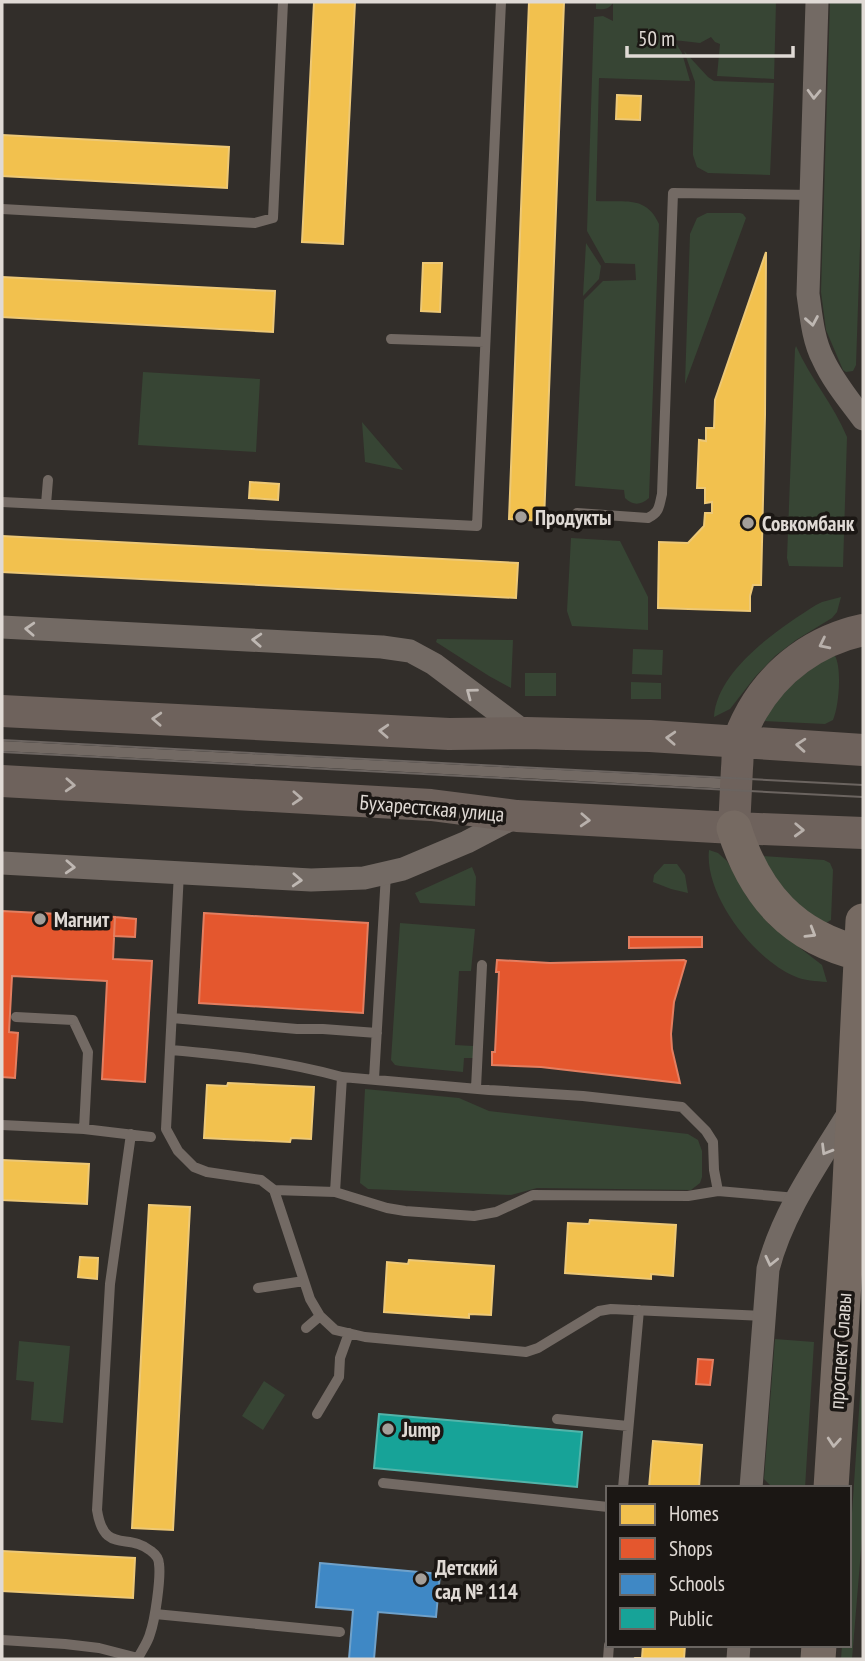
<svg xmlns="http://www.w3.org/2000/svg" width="865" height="1661" font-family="'PT Sans Narrow',sans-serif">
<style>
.green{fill:#374534}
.homes{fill:#f2c14e;stroke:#edc876;stroke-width:2}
.shops{fill:#e4572e;stroke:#e37e60;stroke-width:2}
.schools{fill:#3f88c5;stroke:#6fa1ca;stroke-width:2}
.public{fill:#17a398;stroke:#53b4aa;stroke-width:2}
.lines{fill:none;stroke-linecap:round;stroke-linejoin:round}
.lane{stroke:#736a64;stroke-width:10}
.street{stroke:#736a64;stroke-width:23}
.secondary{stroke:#6e625c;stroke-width:32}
.primary{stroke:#766a62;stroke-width:35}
.tram{stroke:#6b6460;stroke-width:2}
.oneway{stroke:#bfb8b3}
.oneway2{stroke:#b8b0ab}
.oneway3{stroke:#c0b8b2}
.poi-dot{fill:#a39e99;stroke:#1b1714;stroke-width:2.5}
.labels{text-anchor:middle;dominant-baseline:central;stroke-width:7;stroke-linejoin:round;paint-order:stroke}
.poi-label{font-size:21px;font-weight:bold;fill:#e0dad5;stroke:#1b1714;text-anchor:start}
.street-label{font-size:21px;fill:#e0dad5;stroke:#1b1714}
</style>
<rect width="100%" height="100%" fill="#322e2a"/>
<path class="green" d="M596,2H776L774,79L717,76L720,44L715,42L711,37L700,43L674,40L682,53L690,81L599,78L596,201C622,203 646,194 659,224L649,498C641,505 633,506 625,498L624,490L575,486L584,300L603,281L636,280L635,264L605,263L587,231L594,17L603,16L613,21V3C609,9 604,10 596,9Z
M830,2H863V158L856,365L853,371L846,372L843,370L826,330L821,292Z
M684,51L708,77L714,81L774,83L770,175L708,173L697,167L693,155V147L695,82Z
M707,213H740L743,214L746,218L685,384L690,234L697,218Z
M586,243L601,266L599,279L583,296Z
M796,346C810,378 834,405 847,437L843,567L789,566L787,558L795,349Z
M143,372L260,379L256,452L138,445Z
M362,422L403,470L365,462Z
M571,538L620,541L648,597V630L572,626L567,611Z
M841,597L837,612L832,618L796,640L775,656L755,677L730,709L714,717C717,669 780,628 816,605L822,602Z
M437,639L513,640L511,688L489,676L436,642Z
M633,649L663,650L662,675L632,674Z
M831,656H835C842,668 839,707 833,720L825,724L763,721C781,691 802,674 831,656Z
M525,673H556V696H525Z
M631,682L661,683V699H631Z
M709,850L718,853L727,861L747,897L769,924L822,965L827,982C815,981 805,981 794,976C754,959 704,895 709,850Z
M761,856L824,860L830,863L833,870L831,920L826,923L792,902Z
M664,864H677L685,875L688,893L671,889L653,882L654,875Z
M472,867L476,877L475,906L420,903L415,893Z
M400,923L475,929L471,971H459L455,1045L473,1046V1058H464L463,1072L400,1066L395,1065L391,1060Z
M365,1089L459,1098L489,1111L688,1134L698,1140L702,1151V1177L700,1183L691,1190L537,1188L511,1195L368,1189L360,1183Z
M775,1339L814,1342L805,1488H773L764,1479Z
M19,1341L70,1346L63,1423L31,1420L34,1382L16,1380Z
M863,1352V1526L852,1659H841L842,1645H849V1557Z
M264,1381L285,1395L263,1430L242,1416Z"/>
<path class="homes" d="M314,2H355L343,244L302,242Z
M529,2H564L544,521L509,519Z
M617,95L641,96L640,120L616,119Z
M2,135L229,147L227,188L2,176Z
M766,252L765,415L761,585H753L750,596V611L658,608L659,542L688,543L704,526L705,513H712V502L705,503V488H697L699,440L706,441V428H714L715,400Z
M423,263H442L440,312L421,311Z
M2,277L275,291L273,332L2,317Z
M250,482L279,484L278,500L249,498Z
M2,536L518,563L516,598L2,572Z
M228,1083L314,1087L311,1139L291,1138L290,1142L204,1138L207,1085L227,1086Z
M2,1160L89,1164L87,1204L2,1200Z
M149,1205L190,1207L173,1530L132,1528Z
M590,1220L676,1225L673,1276L651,1274V1279L565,1273L568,1223L589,1224Z
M80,1257L98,1258L97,1279L78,1277Z
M409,1260L494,1266L491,1315L469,1314V1318L384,1312L387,1262L408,1264Z
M653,1441L702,1445L699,1488H649Z
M2,1551L135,1558L133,1598L2,1591Z
M643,1645H685L684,1659H634L635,1658H642Z"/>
<path class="shops" d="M2,911L115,917L113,959L152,961L145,1082L102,1079L107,981L12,976L9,1032L18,1033L15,1078L2,1077Z
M204,913L368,923L363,1013L199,1003Z
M115,917L136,919L135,937L114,936Z
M629,937H702V947L629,948Z
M497,960L550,963L684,960L686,961L674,1002L671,1034L672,1049L680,1083L541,1067L492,1065V1052H495L499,972H496Z
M698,1359L713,1360L710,1385L696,1384Z"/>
<path class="schools" d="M320,1563L440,1574L436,1617L378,1612L374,1659H349L353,1610L316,1607Z"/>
<path class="public" d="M379,1414L582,1432L577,1487L374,1468Z"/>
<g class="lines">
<path class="lane" d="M2,209L255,223L273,218L283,2
M391,339L484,342
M2,502L477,526L501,2
M46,504L48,480
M577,513L648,518C660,512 659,506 662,494L673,193L812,195
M2,746L733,784
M179,872L166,1129L178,1151L194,1167L207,1172L261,1180L274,1190L310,1299L320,1316L335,1330L365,1337L526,1352L538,1348L599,1311L611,1309L765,1316
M16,1017L73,1020L88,1052L84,1129
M172,1018L297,1029H323L377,1033
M170,1050C229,1055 284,1061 342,1077
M374,1079L386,874
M476,1088L482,965
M2,1125L84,1129L151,1137
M274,1190L335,1192L387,1208L405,1211L474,1216L496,1212L533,1195L688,1196L718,1191L797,1198
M335,1192L342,1077L489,1090L583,1096L682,1107L706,1131L713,1142L714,1170L718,1191
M258,1288L304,1281
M306,1328L320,1316
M317,1414L339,1377L340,1358L349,1333
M557,1419L628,1426
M383,1483L608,1507
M623,1488L639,1310
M155,1614L340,1632
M2,1640L65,1644L99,1648L138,1658C142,1650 148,1642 150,1634C155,1620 161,1578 159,1564C159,1559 155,1554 151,1551C128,1532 104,1555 97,1510L110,1284L131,1134
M608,1659L609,1645"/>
<path class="street" d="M817,2L808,294C811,315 813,340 823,359C833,381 849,400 863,419
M2,627L382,647L410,651L434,664L526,733
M2,863L311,880L364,878L403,869L467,842L517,816
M751,1488L768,1269C783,1211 819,1162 850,1111
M738,1659L739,1645"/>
<path class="secondary" d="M2,711L449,734L526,733L650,736L863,750
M2,781L431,805L517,816L734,828L863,833
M734,828C735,808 736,788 737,768C738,759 737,749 739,741C741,731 747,720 752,711C776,669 816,640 863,630"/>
<path class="primary" d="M734,828C755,895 793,938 863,954
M831,1488L849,1203L863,921
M818,1659L819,1645"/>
<path class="tram" d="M2,740L863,785
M2,752L863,797"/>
</g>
<defs><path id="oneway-chevron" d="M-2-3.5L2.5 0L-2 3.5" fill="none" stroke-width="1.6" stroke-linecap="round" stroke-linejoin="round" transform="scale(1.75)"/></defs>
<g class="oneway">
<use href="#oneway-chevron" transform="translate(814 94) rotate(92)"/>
<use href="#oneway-chevron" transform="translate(812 321) rotate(80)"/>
<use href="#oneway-chevron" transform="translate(30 629) rotate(-177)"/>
<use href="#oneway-chevron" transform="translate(257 640) rotate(-177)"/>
<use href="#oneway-chevron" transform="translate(471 693) rotate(-143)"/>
<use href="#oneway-chevron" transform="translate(70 867) rotate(3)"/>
<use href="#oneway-chevron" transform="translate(297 880) rotate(3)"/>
<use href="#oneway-chevron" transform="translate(826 1150) rotate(121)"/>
<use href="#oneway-chevron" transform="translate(771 1261) rotate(103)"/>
</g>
<g class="oneway2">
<use href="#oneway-chevron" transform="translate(824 644) rotate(154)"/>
<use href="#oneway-chevron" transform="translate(157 719) rotate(-177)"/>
<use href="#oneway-chevron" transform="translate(384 731) rotate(-177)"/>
<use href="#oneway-chevron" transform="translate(671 738) rotate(-177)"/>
<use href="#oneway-chevron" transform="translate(801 745) rotate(-176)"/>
<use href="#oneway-chevron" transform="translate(70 785) rotate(3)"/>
<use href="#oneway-chevron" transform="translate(297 798) rotate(3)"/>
<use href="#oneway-chevron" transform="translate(585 820) rotate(3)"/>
<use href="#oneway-chevron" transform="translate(799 830) rotate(2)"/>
</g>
<g class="oneway3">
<use href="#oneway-chevron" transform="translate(811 933) rotate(31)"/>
<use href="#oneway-chevron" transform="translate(834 1442) rotate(94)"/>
</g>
<g class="poi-dot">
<circle cx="521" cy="517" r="7"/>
<circle cx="748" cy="523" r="7"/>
<circle cx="40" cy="919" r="7"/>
<circle cx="388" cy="1429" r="7"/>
<circle cx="421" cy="1579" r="7"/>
</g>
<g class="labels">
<g class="poi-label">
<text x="535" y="517">Продукты</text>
<text x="762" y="523">Совкомбанк</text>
<text x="54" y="919">Магнит</text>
<text x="402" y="1429">Jump</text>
<text x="435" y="1567">Детский<tspan x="435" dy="24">сад № 114</tspan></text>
</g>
<g class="street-label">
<text transform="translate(432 808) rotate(5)">Бухарестская улица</text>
<text transform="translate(840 1351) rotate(-86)">проспект Славы</text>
</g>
</g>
<rect width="865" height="1661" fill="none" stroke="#e0dad5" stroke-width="7"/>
<rect x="606" y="1486" width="245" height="161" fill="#1b1714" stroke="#6a6561" stroke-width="2"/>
<rect x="620" y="1504" width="35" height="21" fill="#f2c14e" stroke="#6a6561" stroke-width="2"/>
<text x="669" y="1521" font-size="21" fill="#e0dad5">Homes</text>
<rect x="620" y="1538" width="35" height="21" fill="#e4572e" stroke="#6a6561" stroke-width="2"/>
<text x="669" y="1556" font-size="21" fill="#e0dad5">Shops</text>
<rect x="620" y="1574" width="35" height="21" fill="#3f88c5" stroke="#6a6561" stroke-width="2"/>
<text x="669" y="1591" font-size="21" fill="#e0dad5">Schools</text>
<rect x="620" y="1608" width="35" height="21" fill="#17a398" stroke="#6a6561" stroke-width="2"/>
<text x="669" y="1626" font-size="21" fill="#e0dad5">Public</text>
<path d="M627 46v10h166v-10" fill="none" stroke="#e0dad5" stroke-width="3.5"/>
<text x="638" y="46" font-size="21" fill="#e0dad5" stroke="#1b1714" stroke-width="5" paint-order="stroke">50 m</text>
</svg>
